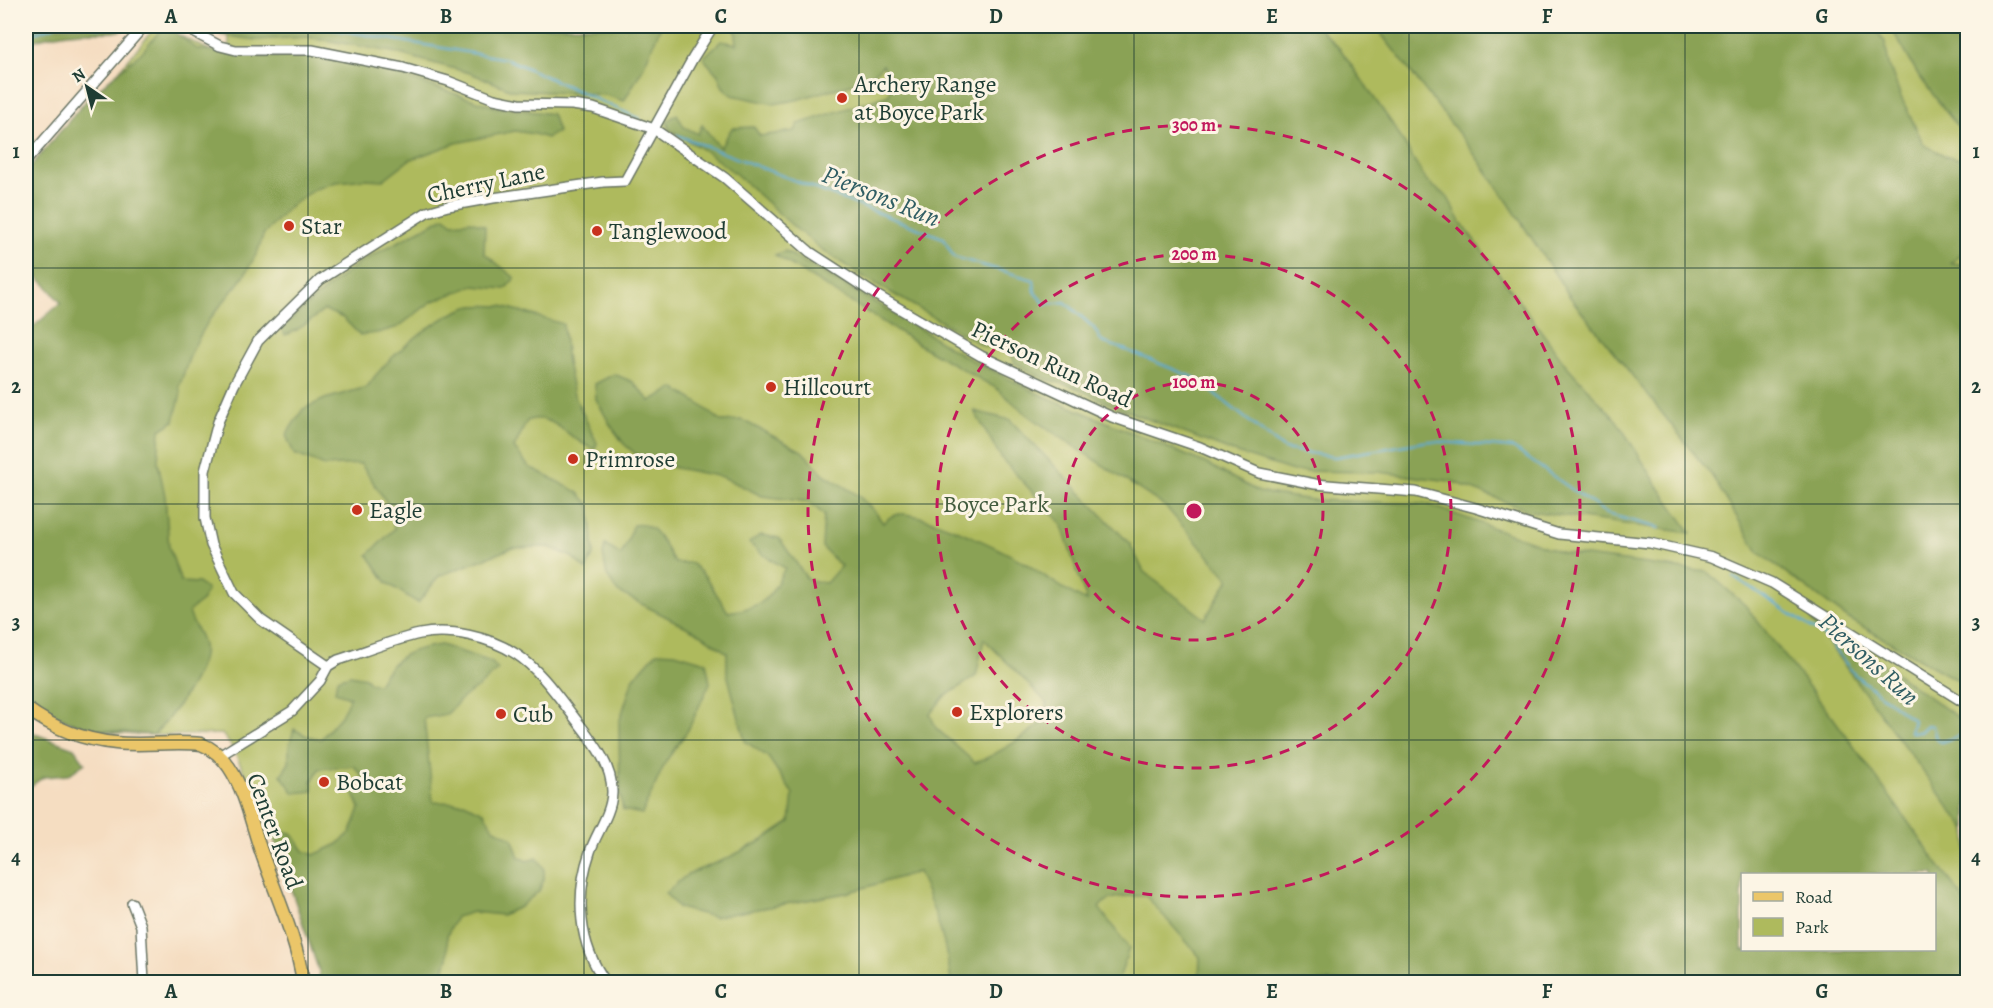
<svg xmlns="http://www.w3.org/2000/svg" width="1993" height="1008" font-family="Alegreya,serif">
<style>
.green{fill:#aeba5d;stroke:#667c48;stroke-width:1.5;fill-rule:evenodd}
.forest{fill:#8aa254;stroke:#547044;stroke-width:1.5;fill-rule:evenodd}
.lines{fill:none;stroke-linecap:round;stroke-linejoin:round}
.stream{stroke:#58aad3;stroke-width:2}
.minor-casing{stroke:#6a7565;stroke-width:12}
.major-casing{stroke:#6a7565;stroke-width:15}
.minor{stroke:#fff;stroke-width:9}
.major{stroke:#ebc669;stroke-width:12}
.grid{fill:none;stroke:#1f3d34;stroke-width:1.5;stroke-opacity:0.55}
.ring{fill:none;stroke:#c2185b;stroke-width:3;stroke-dasharray:10 8}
.poi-dot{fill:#c8321e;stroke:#fcf5e5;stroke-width:2}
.labels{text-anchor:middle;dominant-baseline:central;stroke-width:6;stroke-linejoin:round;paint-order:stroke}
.poi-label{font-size:24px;fill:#1f3d34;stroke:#fcf5e5;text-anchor:start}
.street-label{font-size:24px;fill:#1f3d34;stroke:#fcf5e5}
.park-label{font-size:24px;fill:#435c3e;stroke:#fcf5e5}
.water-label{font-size:26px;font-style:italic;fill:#305e64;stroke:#fcf5e5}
.centre{fill:#c2185b;stroke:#fcf5e5;stroke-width:3}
.ring-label{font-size:18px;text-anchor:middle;font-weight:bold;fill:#c2185b;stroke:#fcf5e5;stroke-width:6;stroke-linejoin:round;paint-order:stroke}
.neatline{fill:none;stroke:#1f3d34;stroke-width:2}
.grid-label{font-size:20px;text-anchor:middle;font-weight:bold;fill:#1f3d34}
</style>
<rect width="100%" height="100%" fill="#fcf5e5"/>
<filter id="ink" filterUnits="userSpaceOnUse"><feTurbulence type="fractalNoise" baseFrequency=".0167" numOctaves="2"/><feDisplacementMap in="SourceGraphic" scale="12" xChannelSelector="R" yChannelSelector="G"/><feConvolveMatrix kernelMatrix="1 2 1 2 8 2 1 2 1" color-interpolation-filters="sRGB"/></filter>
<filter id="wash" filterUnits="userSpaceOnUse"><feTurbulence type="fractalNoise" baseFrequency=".008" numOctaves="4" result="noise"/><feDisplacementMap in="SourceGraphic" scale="24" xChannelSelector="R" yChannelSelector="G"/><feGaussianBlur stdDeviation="1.35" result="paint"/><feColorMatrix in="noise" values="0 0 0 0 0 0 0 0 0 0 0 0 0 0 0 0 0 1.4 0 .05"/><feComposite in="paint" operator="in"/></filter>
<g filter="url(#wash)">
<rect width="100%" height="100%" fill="#f5ddc1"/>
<path class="green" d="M156,26H160L228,59L229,36L232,26H1967V982H318L319,971L271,830L232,747L222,734C170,735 99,742 52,713C43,707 34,700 26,694L121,308L26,183ZM1742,874H1934V950H1742Z"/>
<path class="forest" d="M26,26H131C116,36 98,31 81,32C62,33 43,37 26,43Z
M164,26H167L197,49L263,57L307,56L343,62L384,70L495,107L552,114L558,132L547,138L534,134L515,131L456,143L409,160L383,180L366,179L336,182L313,190L288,208L263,235L258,251L244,276L209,320L192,350L179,387L181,393L174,421L160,430L158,462L165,496L169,547L181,582L198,583L207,590L202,601L189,611C191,624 201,632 203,646C208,667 169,722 153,735C119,732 82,731 52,713C43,708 34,700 26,694V333L61,303L45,284L26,267V172L90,96L141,53Z
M204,26H661L642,70L624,101L606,95L512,90L470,73L392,52L308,37L256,40L221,35Z
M735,26H1317L1341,50L1395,128L1427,182L1447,196L1461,222L1566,365L1617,421L1660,489L1691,533L1530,511L1451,481L1378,472L1293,471L1231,451L1122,409L1072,386L1045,379L1015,363L1010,352L1004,346L985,347L859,274L821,249L794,227L736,174L707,152L669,129L667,121L677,114L684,127L698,134L702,125L720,148L732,128L754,127L760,136L795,131L798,124L889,95L892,81L883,65L868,79L796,100L774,104L732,95L723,87L718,75L703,58L721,41L737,44Z
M1375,26H1873L1885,42L1889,65L1901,97L1924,145L1946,156L1963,160L1967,164L1968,212L1965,223L1967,224V249L1951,263L1968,265L1967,684L1948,675L1849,619L1758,552L1712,476L1570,297L1508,202L1470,148Z
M1890,26H1967V137L1954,122L1919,76Z
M445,217L453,223L471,221L485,226L484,253L515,278L505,289L473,286L431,302L398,327L377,333L360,335L343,318L325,310C312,318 300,331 285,335L281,328L317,296L360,262Z
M785,251L904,319L962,355L1037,393L1207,464L1259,492L1312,500L1427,504L1563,553L1707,572L1745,605L1834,719L1967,904V982H1207L1199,979L1200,957L1146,896C1131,896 1108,894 1099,908L1129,948L1118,982H951C947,944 934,907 918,872L846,893L714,917L679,908L665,893L688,874L726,859L763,840L790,822L793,794L768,757L745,741L727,673V653L702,635L618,592L607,576L603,554L605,545L621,555L628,540L633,525C657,520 663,546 675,563H691L705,576L728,612C765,606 768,601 785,568L763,555L749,543L760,535L779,538L808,580L826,583L841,566L822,547L824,515L809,502L762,496L723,477L645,462L624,444L611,426L596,399L595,384L614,374L633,382L650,401L674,388L698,403L721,421L742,420L802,451L824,474L859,496L876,513L883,523C886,520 891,516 895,515C916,507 1007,552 1028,565C1048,578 1066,592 1087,601L1061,523L1002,459L974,411L1010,420L1130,544L1144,572L1205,619L1229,579L1166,507L1030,417L996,388L925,348L775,255ZM984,639L1047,703C1047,707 1047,713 1045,717C1036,732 991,757 975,763L936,728L930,714L944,697L976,676ZM1742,874H1934V950H1742Z
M502,306L563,324L567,362L574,395L597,443L595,449C571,443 553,410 527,421L514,448L529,467L578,492L590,505L594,553L586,570L572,557L549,547L512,548L439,576L418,603L387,583L368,555L394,529L391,509L361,464L325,466L294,454L286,435L303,409L325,399L367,387C386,358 431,321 465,308C475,304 491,306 502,306Z
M1811,620L1874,658L1967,724V831Z
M441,645L491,662L498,669L481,685L462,698L447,714L424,718L433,802L464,803L484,812L493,828L512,838L519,857L527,861L537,858L544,868V879L539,891L520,907L502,915L473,912L456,917L447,936L448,958L443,974L446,982H318L319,971L271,830L292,833L304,851L314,855L338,844L351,832L360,808L352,790L363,777L354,766L319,769L312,781L313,791L294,793L281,775L289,763V746L294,729L307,736L321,739L341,716L350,697L335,692L337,679L350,675L366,678L369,683L378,684C394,656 409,649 441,645Z
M657,652L675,653L706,662L710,683L688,730L666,761L642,814L623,810L620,794L619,723L633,679Z
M26,726L35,734L74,748L85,763L68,775L44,777L26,789Z"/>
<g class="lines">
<path class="stream" d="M92,26L100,28L104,26
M314,26L507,59L640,119
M26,36L55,26
M677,135L943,238L954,257L1034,280L1035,293L1045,304L1065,302L1094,328L1102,342L1126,350L1195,378L1284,449L1335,457L1429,441L1513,448L1607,514L1659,528
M1734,577L1824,636L1855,675L1913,720L1910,732H1920L1927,725L1933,726L1936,739L1941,742L1962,735L1968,736"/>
</g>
</g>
<g filter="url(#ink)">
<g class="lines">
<defs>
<path id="minor" d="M182,26L220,46L236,50H312L403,68L448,81L494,99L519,104L572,105L593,108L654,129L725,178L810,252L876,295L981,356L1112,417L1200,447L1259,473L1315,484L1416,492L1476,508L1559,534L1650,543L1712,557L1772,583L1968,705
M26,161L144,26
M328,666L261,620L234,593L211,545L205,518V471L218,422L234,385L258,341L320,280L427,212L448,206L493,198L603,182L625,181L693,58L713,26
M219,756L292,711L320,681L328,666L338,660C364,652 392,640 420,634C450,628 490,637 516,654C539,669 557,695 574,717C590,738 613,764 612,793C611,815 596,833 590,852C575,895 578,945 606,982
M132,903L141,926L144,982"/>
<path id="major" d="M26,708C53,728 82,740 116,743C144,746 173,741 201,744C212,748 222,757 229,767C246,792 252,826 262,854C276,895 297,940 303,982"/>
</defs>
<use href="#minor" class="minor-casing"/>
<use href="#major" class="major-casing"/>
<use href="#minor" class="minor"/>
<use href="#major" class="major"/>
</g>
</g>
<path class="grid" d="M308,26V982M584,26V982M859,26V982M1134,26V982M1409,26V982M1685,26V982M26,268H1968M26,504H1968M26,740H1968"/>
<g class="ring">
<circle cx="1194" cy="511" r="129"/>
<circle cx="1194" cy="511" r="257"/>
<circle cx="1194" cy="511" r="386"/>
</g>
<g class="poi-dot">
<circle cx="842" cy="98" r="6"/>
<circle cx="289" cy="226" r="6"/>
<circle cx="597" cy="231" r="6"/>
<circle cx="771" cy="387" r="6"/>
<circle cx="573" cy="459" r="6"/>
<circle cx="357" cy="510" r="6"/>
<circle cx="957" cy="712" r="6"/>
<circle cx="501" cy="714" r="6"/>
<circle cx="324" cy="782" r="6"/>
</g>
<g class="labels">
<g class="poi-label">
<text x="854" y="84">Archery Range<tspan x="854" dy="28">at Boyce Park</tspan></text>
<text x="301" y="226">Star</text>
<text x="609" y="231">Tanglewood</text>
<text x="783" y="387">Hillcourt</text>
<text x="585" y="459">Primrose</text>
<text x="369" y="510">Eagle</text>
<text x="969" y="712">Explorers</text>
<text x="513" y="714">Cub</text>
<text x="336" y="782">Bobcat</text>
</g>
<g class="street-label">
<text transform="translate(486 183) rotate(-12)">Cherry Lane</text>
<text transform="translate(1052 364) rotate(25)">Pierson Run Road</text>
<text transform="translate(275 831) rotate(70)">Center Road</text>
</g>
<g class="park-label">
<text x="996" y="504">Boyce Park</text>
</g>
<g class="water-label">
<text transform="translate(881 196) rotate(22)">Piersons Run</text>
<text transform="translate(1869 659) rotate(42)">Piersons Run</text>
</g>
</g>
<circle cx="1194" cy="511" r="9" class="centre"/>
<g class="ring-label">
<text x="1194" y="131">300 m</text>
<text x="1194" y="260">200 m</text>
<text x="1194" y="388">100 m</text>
</g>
<rect width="1993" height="1008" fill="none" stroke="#fcf5e5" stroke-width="66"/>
<rect x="1741" y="873" width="195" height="78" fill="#fcf5e5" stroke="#a4ab9e" stroke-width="1.5"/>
<rect x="1753" y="892" width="30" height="9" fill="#ebc669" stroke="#a4ab9e" stroke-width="1.5"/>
<text x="1795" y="903" font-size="18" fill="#1f3d34">Road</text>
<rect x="1753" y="918" width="30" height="18" fill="#aeba5d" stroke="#a4ab9e" stroke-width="1.5"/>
<text x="1795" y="933" font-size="18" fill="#1f3d34">Park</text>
<g transform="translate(87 87) rotate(325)" stroke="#fcf5e5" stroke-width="4.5" paint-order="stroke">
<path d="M0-4.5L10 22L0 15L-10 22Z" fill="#1f3d34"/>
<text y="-9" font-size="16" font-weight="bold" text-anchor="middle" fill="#1f3d34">N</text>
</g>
<rect x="33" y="33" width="1927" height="942" class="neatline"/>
<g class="grid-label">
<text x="171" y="23">A</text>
<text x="446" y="23">B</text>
<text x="721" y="23">C</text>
<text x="996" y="23">D</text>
<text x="1272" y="23">E</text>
<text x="1547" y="23">F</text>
<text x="1822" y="23">G</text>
<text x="16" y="158">1</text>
<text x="1976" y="158">1</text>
<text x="16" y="393">2</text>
<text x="1976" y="393">2</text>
<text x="16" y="629">3</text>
<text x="1976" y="629">3</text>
<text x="16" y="864">4</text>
<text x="1976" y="864">4</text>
<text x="171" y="998">A</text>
<text x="446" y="998">B</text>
<text x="721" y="998">C</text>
<text x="996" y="998">D</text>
<text x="1272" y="998">E</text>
<text x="1547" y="998">F</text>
<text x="1822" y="998">G</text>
</g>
</svg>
